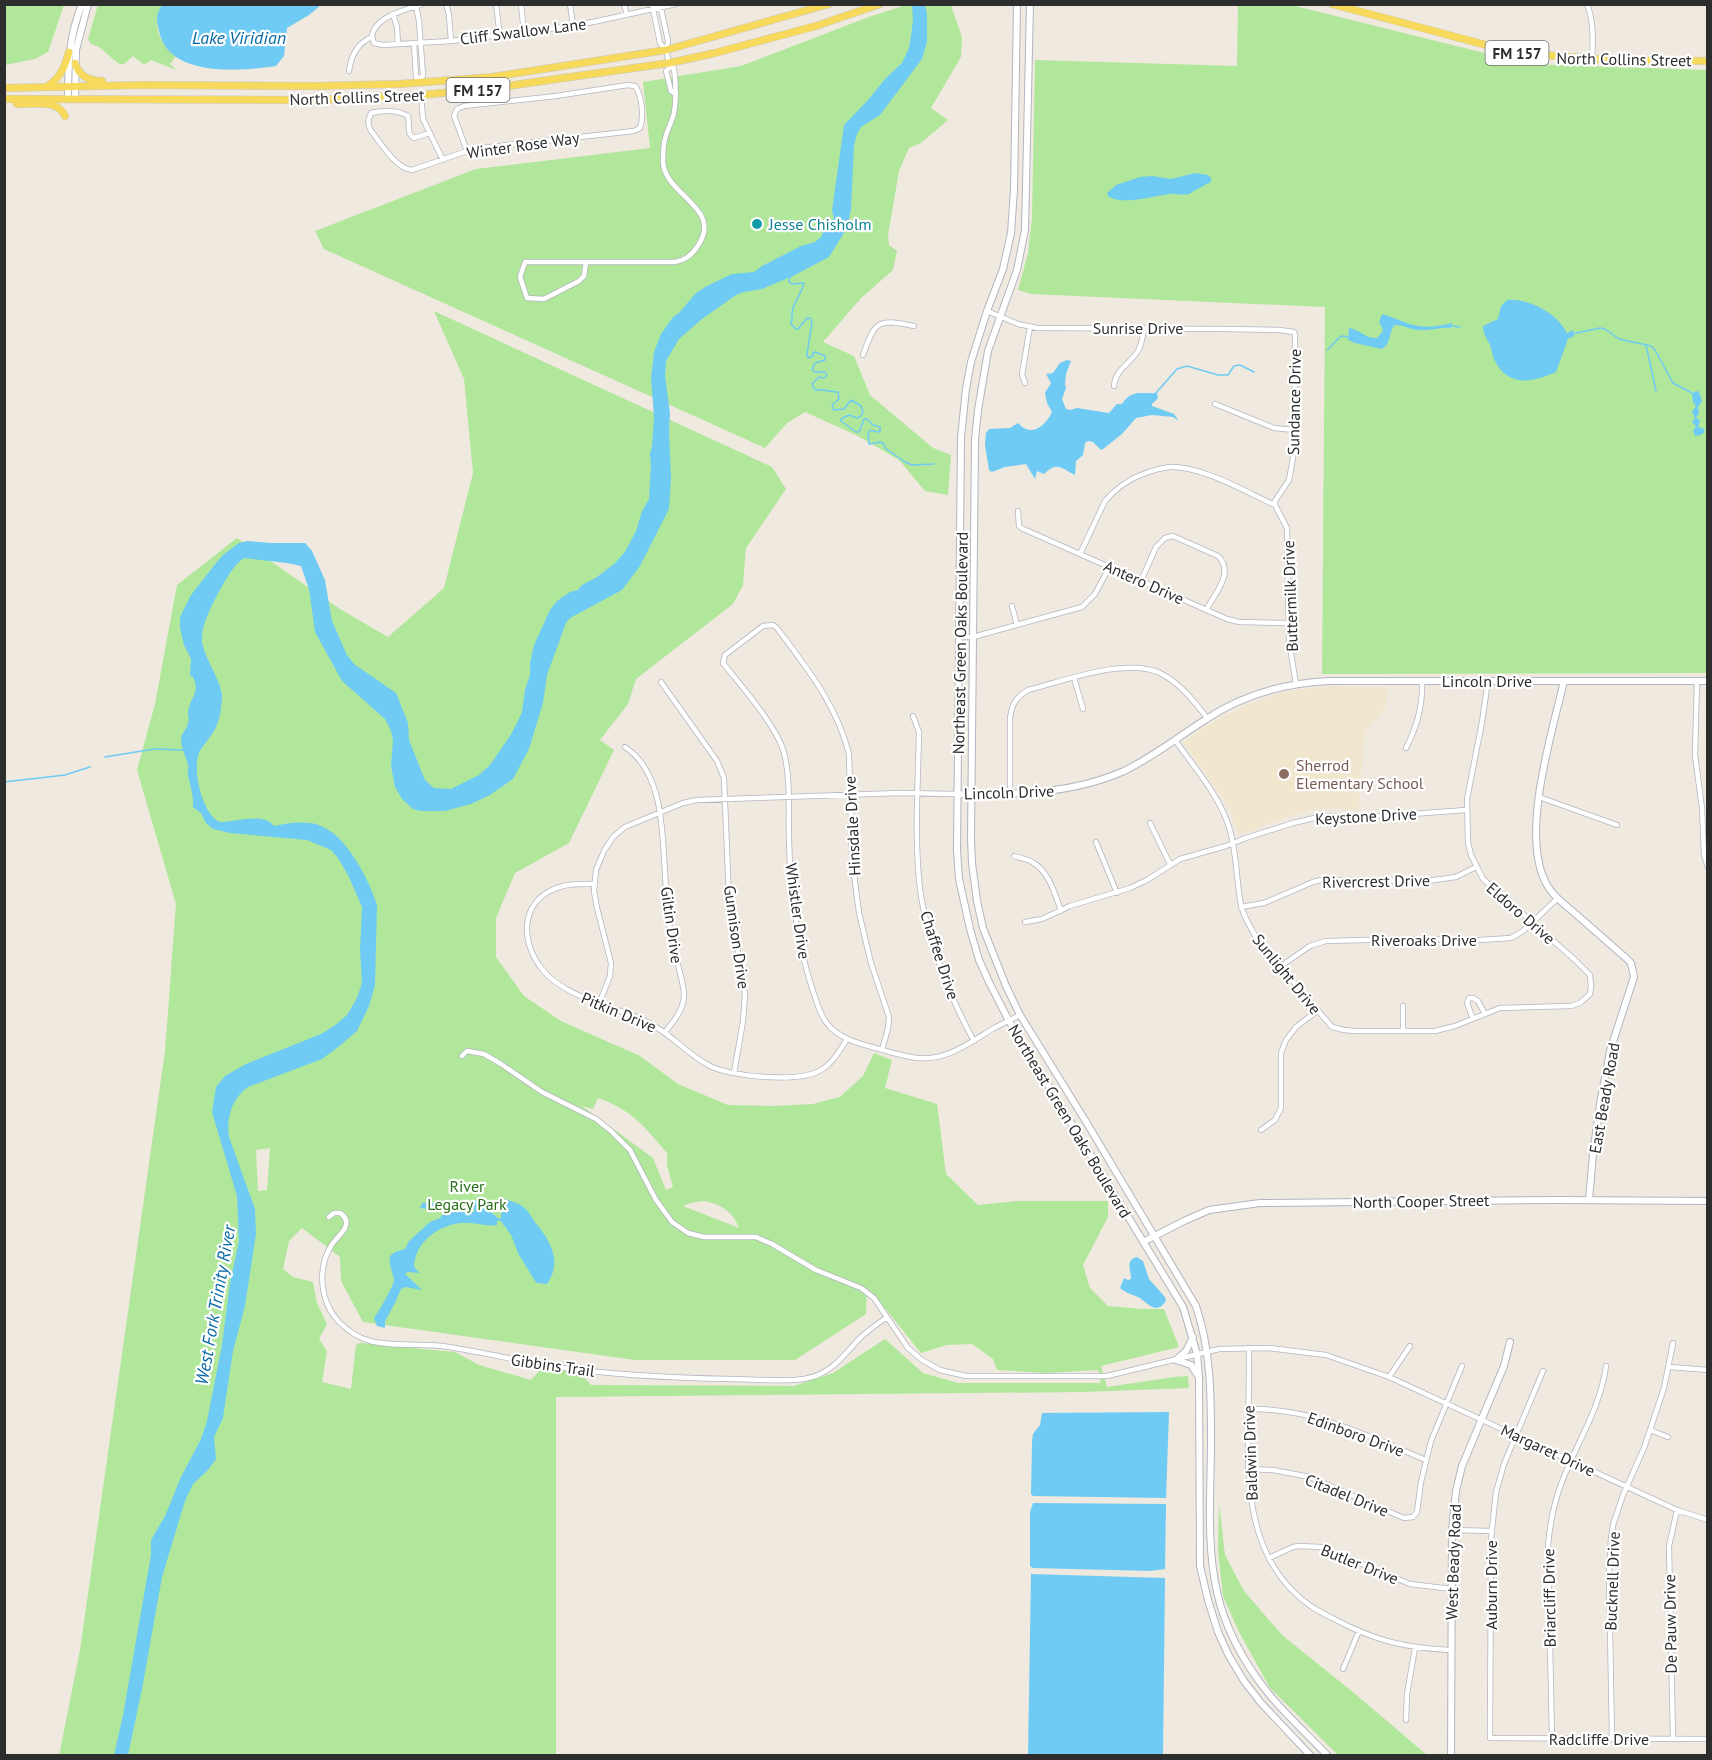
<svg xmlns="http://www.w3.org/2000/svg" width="1712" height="1760" font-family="'PT Sans',sans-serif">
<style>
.education{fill:#f1e7cf}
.green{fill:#b1e79a;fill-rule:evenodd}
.water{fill:#6fcbf4}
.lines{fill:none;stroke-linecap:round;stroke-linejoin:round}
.stream{stroke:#6fcbf4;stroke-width:1.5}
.street-casing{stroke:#b3b5c1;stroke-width:6}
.secondary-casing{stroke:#b3b5c1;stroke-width:8}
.primary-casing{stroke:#c8c8c8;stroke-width:8}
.street{stroke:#fff;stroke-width:4.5}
.secondary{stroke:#fff;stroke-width:6}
.primary{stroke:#f7da5c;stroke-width:7}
.culture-dot{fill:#0f9aa8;stroke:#fff;stroke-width:2}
.education-dot{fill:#8d6e63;stroke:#fff;stroke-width:2}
.labels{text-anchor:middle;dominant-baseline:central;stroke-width:4.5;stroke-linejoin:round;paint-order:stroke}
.shield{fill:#fff;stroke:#6c6c6c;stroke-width:1.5}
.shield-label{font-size:15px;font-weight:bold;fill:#2d2d2d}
.street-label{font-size:16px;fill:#2d2d2d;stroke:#fff}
.culture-label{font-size:16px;fill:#0d838f;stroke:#fff;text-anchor:start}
.education-label{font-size:16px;fill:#785e54;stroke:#fff;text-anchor:start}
.park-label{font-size:16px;fill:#266f18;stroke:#fff}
.water-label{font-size:18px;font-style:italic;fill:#0869a6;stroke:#fff}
</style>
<rect width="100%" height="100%" fill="#efe9df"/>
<path class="education" d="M1335,686L1387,688L1386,707L1365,732L1358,810L1331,808L1311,810L1286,817L1251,831L1238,834L1229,807L1183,742L1216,720L1250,704L1282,693L1304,689Z"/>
<path class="green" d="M5,4L64,5L48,52L35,59L5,65Z
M1287,4L1529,64L1707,70V673L1322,674L1325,307L1031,294L1018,290L1028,253L1032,218L1035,60L1237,66L1238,5Z
M98,5H162C151,21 159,46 176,56L170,64L176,70L151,60L144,65L133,56L124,64H119L99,47L91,44L88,39Z
M906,5H951L962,37L961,57L931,108L948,120L921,143L909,148L899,171L888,235L889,245L897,251L893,270L861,298L823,342L854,356L870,395L933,448L951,455L948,495L925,491L899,460L856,435L805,412L787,423L765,448L324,249L315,231L476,169L650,148L643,82L741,66L866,18Z
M434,311L772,467L786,489L746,548L743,585L733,604L636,679L628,704L600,740L614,750L569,843L515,873L496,918V957L524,996L561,1021L640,1056L678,1084L728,1105L773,1106L813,1104L840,1097L863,1076L874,1053L892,1060L885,1088L937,1104L946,1174L978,1205L1018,1201H1108V1217L1083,1265L1090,1288L1108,1306L1142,1309H1164L1179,1347L1101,1366L1107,1387L1174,1377L1188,1376L1189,1388L1082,1392L556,1397V1755L59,1756L80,1650L165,1051L176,904L137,770L155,704L177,585L237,538L340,609L388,637L444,588L473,473L464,379ZM598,1098C632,1110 645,1127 667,1153V1165L673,1187L666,1190L653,1158L582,1106L593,1109ZM270,1148L267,1190L258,1191L256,1150ZM704,1201C720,1204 733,1211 739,1228L683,1206L690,1203ZM302,1228L340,1257L341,1281L363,1322L635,1360H795L866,1314L867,1288L876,1297L921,1353L947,1345L972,1344L993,1359L997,1370L1047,1373L1098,1370L1101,1383H958L923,1373L885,1339L833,1373L794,1386L591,1385C577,1367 562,1369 542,1368L531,1380L479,1365L455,1352L360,1343L356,1345L351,1389L322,1382L327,1351L319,1339L327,1324L317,1303L313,1282L293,1277L283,1269L289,1241Z
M1219,1504L1225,1555L1244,1591L1282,1635L1354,1693L1427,1755H1338L1270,1688L1239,1632L1223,1596L1218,1551Z"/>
<path class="water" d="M162,5V4L321,5L309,15L287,28L284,56L276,66C241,71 168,78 159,31C156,20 156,14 162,5Z
M912,5H925L927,14V42L922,59L880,115L861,127L857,134L854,146L851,209L847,228L829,257L793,276L762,289L744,292L736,295L702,319L679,339L666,361L665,376L670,413L669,431L671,479L669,509L640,566L622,590L570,618L566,623L547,675L543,703L529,749L513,779L490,795L471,804L445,811H420L413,809L402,799L395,787L391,766L393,740L391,731L385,719L342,681L315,632L309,589L301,566L287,563L244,558C230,566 207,612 203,629C202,632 202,638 202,642C205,660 223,683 222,698C221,713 219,725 210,737C205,744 200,749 198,756C193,773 203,815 220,822C237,822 263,812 274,826C288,823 308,820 321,826C347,836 369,880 377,905L375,985L369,1006L357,1031L337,1048L322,1059L248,1087C232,1098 226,1118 229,1137L255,1209L256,1234L245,1306L233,1351L223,1418L214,1437L216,1459L207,1471L193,1484L185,1501L162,1577L142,1689L128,1755H114L123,1715L151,1555V1540L165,1516L181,1477L201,1439L207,1421L222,1345L230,1283L239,1241L237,1196L212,1112L216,1087L225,1076L246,1064L321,1034L334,1026L347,1015L357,998L362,983L360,950L362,907L348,875L338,858L331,850L307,840L230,833L213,829L206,823L201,813L193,807C194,795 190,786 188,775C187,772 189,768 188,765C186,756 181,748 181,738C182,733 186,730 187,726C190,720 188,717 188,713C189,698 201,694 193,677L190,676L191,659L184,645L180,628V617L191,595L216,563L224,554L239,543L247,541L271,543H305L312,551L325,580L332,621L347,655L354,664L396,693L408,723L409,740L425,780L434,788L451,789L479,775L490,765L510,736L517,723L522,712L525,690L530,675V663L534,645L550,610L557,601L570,592L578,590L582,585L597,577L614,564L625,552L636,531L642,511L649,499L651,465L650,454L652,446L654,417L651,378L654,352L661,334L673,317L679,313L695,294L705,287L732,274L754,272L762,266L801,246L815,242L822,236L823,230L834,218L832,211L833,203L844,125L868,100L886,78L902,63L909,48L911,36L913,20Z
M1195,173L1208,175L1211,178V182C1204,185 1196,190 1189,194C1183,196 1176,193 1170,194C1153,196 1122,206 1108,196L1107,193L1116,185L1140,177L1152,176L1171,179Z
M1507,300C1529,298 1557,313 1567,333L1573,330L1574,336L1568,339L1556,372C1533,382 1509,388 1495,361C1492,356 1492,349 1489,343C1486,337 1483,334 1483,326L1498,319L1501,306Z
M1383,314C1414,325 1418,331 1452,323L1451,328C1440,327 1430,331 1420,330C1411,330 1403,325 1395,325C1388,332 1392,343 1382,349L1355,343L1348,340L1349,328C1359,329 1366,339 1377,338L1383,331L1381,325L1379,323L1381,316Z
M1067,360L1071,361L1066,374L1065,384L1066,388L1062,399L1066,409L1070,410L1077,408L1109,413L1117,404H1122C1131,389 1142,394 1157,393L1158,398L1152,404V406L1174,414L1179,421L1173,417L1152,415L1136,418L1122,434L1103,449L1101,450L1093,442L1088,441L1085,443L1083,455L1076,461L1075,475C1061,468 1057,461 1044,474L1037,471L1035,479L1026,464L1005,467L992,472L989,470L985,445L986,433L989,429L1010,428L1018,423C1020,425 1023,428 1026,429C1037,434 1048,421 1052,412L1047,403L1045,393L1051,383L1046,374L1053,373L1060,363Z
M1698,391L1700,394L1702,401L1698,407L1699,413L1696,418L1700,420L1698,427L1703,428L1705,432L1701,435L1695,436L1693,431L1696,426L1692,422L1695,418L1692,412L1696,406L1693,402L1692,395L1694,392Z
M505,1199C510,1201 518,1203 522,1206C527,1209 531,1216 534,1221C550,1240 563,1261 547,1284L537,1283L535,1281L519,1255L511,1235L501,1221H497V1225C485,1227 475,1222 463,1223C440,1224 415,1241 414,1267L420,1273L408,1272L405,1274L422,1290L405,1287L401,1289L395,1303L385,1321V1328L377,1326L374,1318C378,1313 395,1284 394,1279C392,1270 389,1266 390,1256L395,1252L405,1249L409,1241L430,1222L440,1218L445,1211L448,1212V1207L442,1206L435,1210L420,1208L422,1203L451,1202V1211L457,1212V1204L462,1202L461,1210L474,1212V1200L484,1203L485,1210L492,1213L499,1219L501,1218L502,1203Z
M1137,1257L1143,1261L1149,1279L1165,1297L1166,1301C1155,1316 1149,1303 1138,1297C1131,1294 1126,1293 1120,1288L1124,1278L1128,1280L1131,1279C1131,1270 1125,1260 1137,1257Z
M1169,1412L1166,1498L1033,1496L1031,1494L1032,1441L1033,1434L1040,1425L1042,1413Z
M1033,1503L1166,1504L1165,1569L1150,1571L1033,1568L1030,1566V1512Z
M1031,1574L1165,1578L1163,1755H1028Z"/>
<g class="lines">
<path class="stream" d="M790,276L789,282L792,284L804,283C802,292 796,299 793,308C791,313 793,318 791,324L796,329H798L807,318H810L812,322L807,354L808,358L813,356V353L815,352L825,356V360L815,363L812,370L815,372H825L827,376L824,378L819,377L812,384L815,390C824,389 830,392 838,392L839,399L832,405L834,410L844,409L851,400L861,406L863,412L861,416L857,418L849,415L841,419V421L856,432H859L864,419H867L873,425L880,427V431L878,432L870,430L868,434L869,444L880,442L884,444L885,448L905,462L912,465L934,464
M1452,326L1460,327
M1572,334L1600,328L1605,329L1619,339L1651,346L1655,350L1673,383L1692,393
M1646,345L1656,391
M1327,350L1341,336L1348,337
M1155,394L1177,369L1187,366L1218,375H1228L1234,366L1240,365L1254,372
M105,757L154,749L184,750
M4,782L65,775L90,767"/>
<defs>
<path id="street" d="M446,4L449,15L451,41
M496,4L500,36
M521,4L524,33
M570,4L573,26
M624,4L627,15
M652,4L660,43L666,50
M1587,4C1594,22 1593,41 1592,59
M416,6L419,21L423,76L420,78V83
M393,14L397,27L398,44
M372,37L374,43L383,45L451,41L543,30L593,22L676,4
M372,37C373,17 407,9 423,4
M414,44L416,77L420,78
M670,67L666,71L671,91L675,94
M349,71C351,56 357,43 372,37
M421,95L423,119L443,160
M430,133L414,138C406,133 410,125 408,116C398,110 383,110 371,113C368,120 367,124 371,131C381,143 396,169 412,170L473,149L634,131L640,128C644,117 642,95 635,86L628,85L556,96L464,106L457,109L454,116L467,151
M586,262L584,276L579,281L544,299L527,298L520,277L525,262H675C685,260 691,256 697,247C725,208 665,196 663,162C663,155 663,146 665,139C667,130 672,122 674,113C677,97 676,84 674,68L670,67L666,50L668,41L660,4
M987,311L1018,324L1037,328L1220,329L1280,330L1294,332L1295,335L1294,452L1289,480L1275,501V505
M863,355C876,319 878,319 914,326
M1025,383L1022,374L1030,327
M1114,386C1115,369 1132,363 1139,349C1142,342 1143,336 1144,329
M1215,404L1274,428L1294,430
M1018,511L1019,526L1021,528L1227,619L1239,622L1288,623
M1080,554L1105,501C1116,488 1127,480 1143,474C1151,471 1161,468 1170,467C1202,466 1246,492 1275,505L1287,528L1289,641L1296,684
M1141,581L1156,547L1165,538L1173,536L1218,556C1235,572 1215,594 1206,610
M1012,606L1017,625
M960,637H973L1082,607L1095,594L1110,566
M1074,678L1083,709
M1697,681L1695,755L1702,808L1704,855L1708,867
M661,682L717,761L724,778L729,898L745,994L743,1021L734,1073
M913,716L919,732C918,784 914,837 920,889C926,935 951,1000 974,1041
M1175,740C1194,767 1219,795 1229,827C1237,852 1236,880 1241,905C1244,918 1251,928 1257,939L1332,1027L1344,1030L1355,1031H1435L1455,1026L1500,1008L1571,1006L1580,1003L1590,994L1591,987L1590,975L1575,960L1483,879L1471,855L1468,842L1467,799L1482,722L1488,681
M625,747C664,773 662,832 665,873C666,895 668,916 671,938C674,955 684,980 684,996C683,1011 674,1021 665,1032
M1406,748C1417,727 1423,705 1422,681
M1010,794V718C1012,704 1016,697 1028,690C1064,681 1126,657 1160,673C1180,683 1194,701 1207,718
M1539,797L1617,825
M1150,823L1170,864
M1096,842L1117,893
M1014,856C1020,858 1027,859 1032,862C1049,871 1055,894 1061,911
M594,884C584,884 573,883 563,886C521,897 518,939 542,969C565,999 618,1006 651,1024C672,1035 688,1055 710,1066C732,1077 800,1083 821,1070C833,1063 840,1050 847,1039
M1241,907L1264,903L1313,882L1321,880L1427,881L1456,877L1476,867
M1025,922L1042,919L1070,906L1130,888L1147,880L1180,859L1226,846L1243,839L1293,823L1323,816H1385L1466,810
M1281,966L1310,946L1326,941L1405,939L1479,940L1511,938L1523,931L1558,898
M599,1004L610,976L611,963L597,908L594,891L596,870L604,851L613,837L625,827L683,803L697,800L900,793L958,794
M1403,1006V1031
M1473,1019L1467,1003L1469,998H1473L1478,1001L1485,1014
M882,1050L888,1028L889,1017L871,963L859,913L852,858L849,754C837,705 806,667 777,628L773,625L763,626L725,655L723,663C741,686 777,726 784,753C791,779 788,812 789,839C790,888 797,942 812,988C817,1002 820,1017 831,1028C843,1039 857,1043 872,1047C886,1051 902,1056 917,1058C948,1061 970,1042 996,1027C1004,1023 1012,1019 1020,1015
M462,1056L467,1051L484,1054L501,1064L542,1092L596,1119L611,1131L630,1150L656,1200L672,1222L688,1233L704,1237H756L772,1244L816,1270L861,1288L874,1298L908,1348L922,1360L940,1370L966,1376H1107L1219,1349L1269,1348L1326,1355L1389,1377L1677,1510L1708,1520
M1261,1130L1275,1120L1281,1108V1053L1286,1040L1296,1027L1317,1011
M329,1217L334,1213H340C345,1216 348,1221 345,1228C342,1234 335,1239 331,1246C317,1269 320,1302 339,1322C347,1330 359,1338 370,1341C393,1347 419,1343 442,1346C478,1351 514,1360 550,1366C610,1375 671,1378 731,1379C755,1379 781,1382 804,1379C829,1375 842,1358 858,1340C866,1332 877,1324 886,1318
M1249,1348C1249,1372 1249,1397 1248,1421C1247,1489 1249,1564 1312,1607C1320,1612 1328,1616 1336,1620C1376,1641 1406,1648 1450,1650
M1670,1367L1708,1370
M1543,1371L1504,1464L1496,1492L1491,1539L1490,1738L1708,1739
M1389,1377L1410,1346
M1249,1409C1314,1408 1367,1436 1426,1460
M1650,1430L1668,1437
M1248,1469L1273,1470L1310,1477L1399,1516L1404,1518L1413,1517L1417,1512L1421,1482L1431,1441L1462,1366
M1452,1530L1491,1531
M1269,1558L1293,1547L1299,1546L1321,1547L1410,1584L1452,1589
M1343,1669L1359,1631
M1406,1720L1407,1694L1415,1648
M1552,1739L1548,1546C1550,1523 1554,1501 1563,1479C1578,1441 1601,1406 1606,1366
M1612,1739L1609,1573L1611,1538L1613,1525L1623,1495L1644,1448L1664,1388L1673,1343
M1673,1739L1669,1546L1677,1510"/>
<path id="secondary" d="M1017,4L1014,190L1011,233L1003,269L987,311L971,362L966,389L961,437L957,850L959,879L970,929L979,960L989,982L1009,1021L1183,1307L1197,1354L1199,1377L1200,1566L1208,1600L1218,1632L1229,1656L1244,1681L1261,1703L1311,1756
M1030,4L1025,230L1017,270L988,351L978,410L975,440L971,839L972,863L977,901L983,928L1006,986L1020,1015L1088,1125L1196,1306C1211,1351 1211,1395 1211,1441C1211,1491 1206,1543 1217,1592C1225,1628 1245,1664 1268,1693C1286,1715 1308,1735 1328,1756
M68,99C68,65 69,36 82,4
M75,99L76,50L88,4
M1564,681C1552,733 1520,834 1546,883C1552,896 1567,906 1578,916C1594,930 1610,944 1626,958L1631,963L1634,977L1610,1051L1600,1104L1593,1154L1589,1200
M958,794C1015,795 1072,794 1124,771C1153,757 1178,737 1205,720C1242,695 1285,683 1330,681H1708
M1143,1242L1184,1221L1209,1210L1260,1203L1558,1200L1708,1201
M1176,1360L1191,1365L1199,1377
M1176,1360L1186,1351L1193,1337
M1451,1756L1452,1530L1456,1491L1462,1466L1504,1366L1510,1342"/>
<path id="primary" d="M1332,4L1516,53L1611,60L1708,61
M75,63C79,76 89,81 102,81
M48,86C61,77 65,66 69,52
M4,88L144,85L317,86L399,84L492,77L666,50L829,4
M4,99L318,100L421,95L493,88L669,63L715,53L816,26L880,4
M14,99L17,104C33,104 58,99 65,116"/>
</defs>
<use href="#street" class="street-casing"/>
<use href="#secondary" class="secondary-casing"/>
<use href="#primary" class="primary-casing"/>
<use href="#street" class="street"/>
<use href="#secondary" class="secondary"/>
<use href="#primary" class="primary"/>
</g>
<circle class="culture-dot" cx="757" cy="224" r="6"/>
<circle class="education-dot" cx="1284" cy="774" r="6"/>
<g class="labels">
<g class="shield">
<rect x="1485.5" y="41" width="63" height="24" rx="4.5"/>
<rect x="446.5" y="78" width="63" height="24" rx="4.5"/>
</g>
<g class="shield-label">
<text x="1517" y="53">FM 157</text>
<text x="478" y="90">FM 157</text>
</g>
<g class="street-label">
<text transform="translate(523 31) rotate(-7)">Cliff Swallow Lane</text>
<text transform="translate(1624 59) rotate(1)">North Collins Street</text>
<text transform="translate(357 97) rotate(-2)">North Collins Street</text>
<text transform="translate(523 145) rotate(-8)">Winter Rose Way</text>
<text x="1138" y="328">Sunrise Drive</text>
<text transform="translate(1294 402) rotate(-89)">Sundance Drive</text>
<text transform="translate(1144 582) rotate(24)">Antero Drive</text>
<text transform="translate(1290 596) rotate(-92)">Buttermilk Drive</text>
<text transform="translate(960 643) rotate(-89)">Northeast Green Oaks Boulevard</text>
<text x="1487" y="681">Lincoln Drive</text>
<text transform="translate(1009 792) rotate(-2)">Lincoln Drive</text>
<text transform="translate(1366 816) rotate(-3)">Keystone Drive</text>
<text transform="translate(852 826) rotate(-93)">Hinsdale Drive</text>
<text transform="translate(1376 881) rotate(-1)">Rivercrest Drive</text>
<text transform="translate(798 911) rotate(82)">Whistler Drive</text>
<text transform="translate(1521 913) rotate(41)">Eldoro Drive</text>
<text transform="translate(672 925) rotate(82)">Giltin Drive</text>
<text transform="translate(737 937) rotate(82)">Gunnison Drive</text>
<text x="1424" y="940">Riveroaks Drive</text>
<text transform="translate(940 955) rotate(72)">Chaffee Drive</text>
<text transform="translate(1287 974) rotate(51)">Sunlight Drive</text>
<text transform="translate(619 1012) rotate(23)">Pitkin Drive</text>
<text transform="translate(1604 1098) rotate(-80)">East Beady Road</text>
<text transform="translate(1070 1121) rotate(59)">Northeast Green Oaks Boulevard</text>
<text transform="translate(1421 1201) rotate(-1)">North Cooper Street</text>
<text transform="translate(553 1365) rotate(8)">Gibbins Trail</text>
<text transform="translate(1356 1434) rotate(20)">Edinboro Drive</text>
<text transform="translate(1548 1450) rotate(25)">Margaret Drive</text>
<text transform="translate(1250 1453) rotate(-92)">Baldwin Drive</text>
<text transform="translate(1347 1495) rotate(22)">Citadel Drive</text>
<text transform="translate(1453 1562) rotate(-88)">West Beady Road</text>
<text transform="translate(1360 1564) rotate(22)">Butler Drive</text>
<text transform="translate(1612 1581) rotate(-88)">Bucknell Drive</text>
<text transform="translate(1491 1585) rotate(-90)">Auburn Drive</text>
<text transform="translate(1549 1598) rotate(-91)">Briarcliff Drive</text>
<text transform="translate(1670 1624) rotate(-91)">De Pauw Drive</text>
<text x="1599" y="1739">Radcliffe Drive</text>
</g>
<g class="culture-label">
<text x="769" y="224">Jesse Chisholm</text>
</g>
<g class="education-label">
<text x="1296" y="765">Sherrod<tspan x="1296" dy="18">Elementary School</tspan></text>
</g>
<g class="park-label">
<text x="467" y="1186">River<tspan x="467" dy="18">Legacy Park</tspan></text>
</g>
<g class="water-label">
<text x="239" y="37">Lake Viridian</text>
<text transform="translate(215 1305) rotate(-80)">West Fork Trinity River</text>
</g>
</g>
<rect width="1712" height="1760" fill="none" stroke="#2d2d2d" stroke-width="12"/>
</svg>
